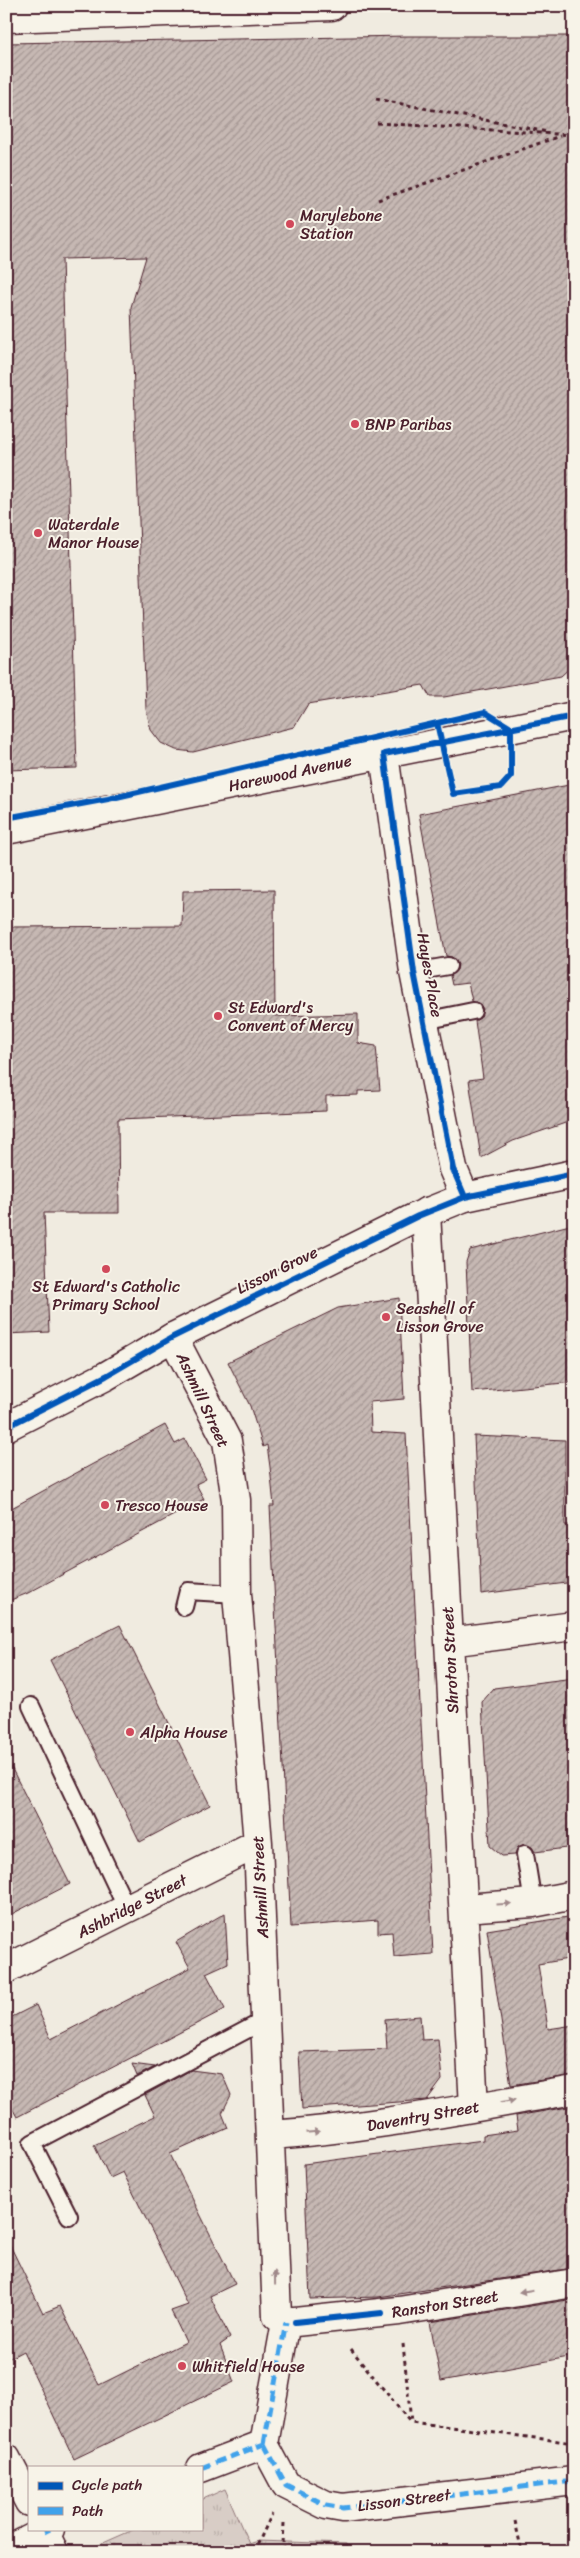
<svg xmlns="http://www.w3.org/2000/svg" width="580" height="2558" font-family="Sriracha,sans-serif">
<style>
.park{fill:url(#park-tufts);stroke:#917678}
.building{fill:url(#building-hatch);stroke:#4a1f2b}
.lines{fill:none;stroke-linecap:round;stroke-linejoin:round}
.lane-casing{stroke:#4a1f2b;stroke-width:20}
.street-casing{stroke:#4a1f2b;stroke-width:31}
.secondary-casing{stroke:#4a1f2b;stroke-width:31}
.path{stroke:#4a1f2b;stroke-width:3;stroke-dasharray:4 4;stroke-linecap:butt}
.lane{stroke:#f7f3e8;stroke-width:16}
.street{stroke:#f7f3e8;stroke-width:28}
.secondary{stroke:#f7f3e8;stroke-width:28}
.quiet{stroke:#40a2eb;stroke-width:5;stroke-dasharray:10 5;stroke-linecap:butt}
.cycleway-casing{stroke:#f7f3e8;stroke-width:9}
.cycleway{stroke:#0057b8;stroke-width:6}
.oneway{fill:#a0898a}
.poi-dot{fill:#d1495b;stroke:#f7f3e8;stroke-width:2}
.labels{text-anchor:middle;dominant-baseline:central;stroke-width:4;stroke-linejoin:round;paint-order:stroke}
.poi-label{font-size:16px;fill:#4a1f2b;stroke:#f7f3e8;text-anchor:start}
.street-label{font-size:16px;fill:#4a1f2b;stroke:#f7f3e8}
</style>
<defs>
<pattern id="park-tufts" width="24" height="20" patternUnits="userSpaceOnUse" patternTransform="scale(1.25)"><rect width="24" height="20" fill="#d8cdc6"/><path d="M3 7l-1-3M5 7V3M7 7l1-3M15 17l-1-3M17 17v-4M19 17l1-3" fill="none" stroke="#bbb0aa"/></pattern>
<pattern id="building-hatch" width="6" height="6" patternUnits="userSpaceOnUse" patternTransform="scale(1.25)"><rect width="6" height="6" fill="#c6b8b3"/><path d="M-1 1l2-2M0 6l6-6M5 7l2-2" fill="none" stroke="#a39592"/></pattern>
</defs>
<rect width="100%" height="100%" fill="#f0ebe0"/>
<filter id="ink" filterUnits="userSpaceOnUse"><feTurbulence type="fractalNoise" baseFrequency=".02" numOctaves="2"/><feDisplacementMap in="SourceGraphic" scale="10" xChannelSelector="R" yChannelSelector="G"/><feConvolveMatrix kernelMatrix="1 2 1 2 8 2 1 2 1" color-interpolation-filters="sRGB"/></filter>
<g filter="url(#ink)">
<path class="park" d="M225,2489L249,2544L258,2541L346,2544L348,2552H94L92,2548L135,2529H201V2500Z"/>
<path class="building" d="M408,36H574V664L561,676L444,697H430L423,685L308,704L294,727L193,752L176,750L161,743L151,730L146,709L131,307L146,257L62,259L77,768L6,770V43Z
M574,784V1120L513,1141L481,1158L469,1080L483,1078L475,1021L480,1018L483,1009L480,1004L472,1001L468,983L452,985L450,976L457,970L458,964L452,957L446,956L419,814Z
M274,890L275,1016L358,1014V1043L376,1046L380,1090L358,1091V1095L326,1096V1111L118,1119L119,1213H44L49,1332L6,1334V927L182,926L183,891Z
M574,1224V1382L472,1392L466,1262L470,1250Z
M399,1298L404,1399L370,1402L371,1432L406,1434L433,1954L394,1957L392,1932L378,1933V1920L291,1927L270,1506H274L270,1467L267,1445L263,1447L250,1406L228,1362L338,1308Z
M165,1425L175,1444L185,1439L206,1479L196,1484L204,1499L28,1593L6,1602V1511Z
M474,1436L565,1440V1525H574V1582L481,1594Z
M120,1625L210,1805L140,1842L50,1660Z
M574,1678V1847L535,1852L532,1847L524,1844L518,1847L515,1855L502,1856L490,1846L482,1702L494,1688Z
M6,1757L70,1884L6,1917Z
M225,1913L228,1963L206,1973L225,2009L17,2117L6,2097V2020L36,2005L51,2039L190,1968L176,1942Z
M574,1916V1958L538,1964L548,2029L574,2025V2075L511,2085L487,1930Z
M420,2016L422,2040L438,2039L442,2080L427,2100L302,2109L299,2052L387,2049L385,2019Z
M132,2064L155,2067L137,2076Z
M191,2070L222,2074L231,2095L222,2113L228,2128L170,2154L235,2284L210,2296L230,2338L220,2345L234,2382L74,2459L23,2351L6,2360V2237L43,2313L60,2306L99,2385L186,2342L171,2311L188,2305L123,2172L110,2178L94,2145L155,2116L145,2095Z
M574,2106V2268L378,2297L310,2299L304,2164L483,2140V2135L518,2130L516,2116Z
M574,2299V2356L441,2381L430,2322Z"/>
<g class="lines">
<defs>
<path id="lane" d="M414,972L448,966
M424,1021L473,1011
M184,1607L188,1591L237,1594
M31,1706L127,1909
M525,1854L533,1903
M69,2216L32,2143L267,2019"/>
<path id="street" d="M6,18L332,6
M384,754L414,972L453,1169L465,1197
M6,830L574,716
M426,1212L474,2107
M173,1337L227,1441L236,1500L237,1594L258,1843L277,2316L286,2322H295L399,2311L574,2283
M449,1642L574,1626
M464,1908L533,1903L574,1895
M6,1969L258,1843
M271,2135C373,2128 473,2107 574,2090
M264,2444L286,2485L326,2505L343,2508L574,2481
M264,2444L286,2322
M6,2458L29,2502
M201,2468L264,2444
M43,2529L54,2552
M6,2551L50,2529"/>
<path id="secondary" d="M6,1427L106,1376L173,1337L418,1216L465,1197L574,1174"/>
</defs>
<use href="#lane" class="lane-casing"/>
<use href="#street" class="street-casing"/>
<use href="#secondary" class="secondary-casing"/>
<path class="path" d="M376,99L547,132
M377,123L574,135
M378,200L560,136
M403,2344L411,2422L574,2443
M351,2349L410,2422
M515,2521L522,2552
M284,2523L283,2544L285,2552
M254,2552L272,2514"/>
<use href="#lane" class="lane"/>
<use href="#street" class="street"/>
<use href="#secondary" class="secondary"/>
<path class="quiet" d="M264,2444L286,2485L326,2505L343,2508L574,2481
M264,2444L286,2322
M201,2468L264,2444
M44,2532L50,2529"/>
<defs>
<path id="cycleway" d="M437,723L453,794L501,787L511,776V728
M6,818L108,799L485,712L511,728
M465,1197L453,1169L414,972L384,754L574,716
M6,1427L106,1376L173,1337L418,1216L465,1197L574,1174
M295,2322L382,2313"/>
</defs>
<use href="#cycleway" class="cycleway-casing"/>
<use href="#cycleway" class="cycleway"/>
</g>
<defs><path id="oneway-solid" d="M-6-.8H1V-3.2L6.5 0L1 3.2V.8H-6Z" transform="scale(1.25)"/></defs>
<g class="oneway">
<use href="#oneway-solid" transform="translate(504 1904) rotate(-3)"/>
<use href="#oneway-solid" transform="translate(508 2101) rotate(-10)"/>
<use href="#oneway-solid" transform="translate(313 2132) rotate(-5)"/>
<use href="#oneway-solid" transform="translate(275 2278) rotate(-91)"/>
<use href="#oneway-solid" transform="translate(526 2291) rotate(171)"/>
</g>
</g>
<g class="poi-dot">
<circle cx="290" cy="224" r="5"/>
<circle cx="355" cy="424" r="5"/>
<circle cx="38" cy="533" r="5"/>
<circle cx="218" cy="1016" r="5"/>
<circle cx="106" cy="1269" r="5"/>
<circle cx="386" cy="1317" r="5"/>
<circle cx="105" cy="1505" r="5"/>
<circle cx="130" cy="1732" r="5"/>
<circle cx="182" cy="2366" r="5"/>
</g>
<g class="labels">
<g class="poi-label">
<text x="300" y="215">Marylebone<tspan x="300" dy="18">Station</tspan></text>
<text x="365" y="424">BNP Paribas</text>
<text x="48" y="524">Waterdale<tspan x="48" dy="18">Manor House</tspan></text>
<text x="228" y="1007">St Edward's<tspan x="228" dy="18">Convent of Mercy</tspan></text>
<text x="106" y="1286" text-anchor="middle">St Edward's Catholic<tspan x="106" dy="18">Primary School</tspan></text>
<text x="396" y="1308">Seashell of<tspan x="396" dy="18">Lisson Grove</tspan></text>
<text x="115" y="1505">Tresco House</text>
<text x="140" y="1732">Alpha House</text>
<text x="192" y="2366">Whitfield House</text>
</g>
<g class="street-label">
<text transform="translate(290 773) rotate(-12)">Harewood Avenue</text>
<text transform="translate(430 975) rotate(80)">Hayes Place</text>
<text transform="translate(277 1270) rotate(-26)">Lisson Grove</text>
<text transform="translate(203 1400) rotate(65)">Ashmill Street</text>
<text transform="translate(450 1660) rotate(-93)">Shroton Street</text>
<text transform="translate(260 1887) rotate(-93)">Ashmill Street</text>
<text transform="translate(132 1906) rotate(-27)">Ashbridge Street</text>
<text transform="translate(423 2116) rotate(-10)">Daventry Street</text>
<text transform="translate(445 2304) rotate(-9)">Ranston Street</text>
<text transform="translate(404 2500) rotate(-7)">Lisson Street</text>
</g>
</g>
<rect width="580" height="2558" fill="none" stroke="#f7f3e8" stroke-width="25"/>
<rect x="12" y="12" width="555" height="2533" fill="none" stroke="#4a1f2b" stroke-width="2" filter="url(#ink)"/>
<rect x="28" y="2466" width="175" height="65" fill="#f7f3e8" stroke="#b29e9c"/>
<rect x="38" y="2482" width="25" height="8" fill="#0057b8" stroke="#b29e9c"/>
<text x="72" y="2490" font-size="15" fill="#4a1f2b">Cycle path</text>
<rect x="38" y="2507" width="25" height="8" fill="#40a2eb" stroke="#b29e9c"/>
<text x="72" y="2516" font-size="15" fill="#4a1f2b">Path</text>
</svg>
